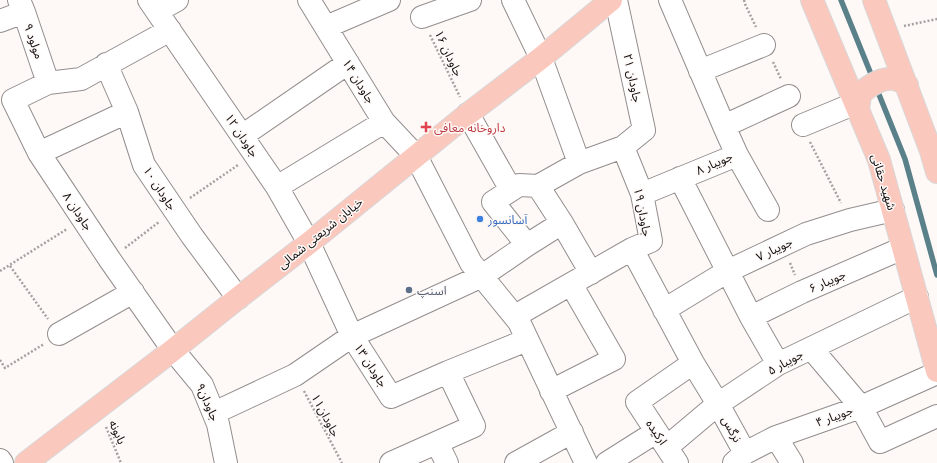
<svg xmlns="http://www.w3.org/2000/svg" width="937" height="463" viewBox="0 0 937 463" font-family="'PT Sans','Noto Sans Arabic',sans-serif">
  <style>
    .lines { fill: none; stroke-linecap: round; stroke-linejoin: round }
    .stream { stroke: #5a818a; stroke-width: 5.5 }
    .minor-casing { stroke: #938e8d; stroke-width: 24 }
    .major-casing { stroke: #d8d8d8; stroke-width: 24 }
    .path { stroke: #a5a1a0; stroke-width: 2.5; stroke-dasharray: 2 2; stroke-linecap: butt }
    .minor { stroke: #fff; stroke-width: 22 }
    .major { stroke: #fbc8be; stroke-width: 22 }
    .health-dot { fill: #e0444e; stroke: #fef9f7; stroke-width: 1.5 }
    .shop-dot { fill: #3f7fe0; stroke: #fef9f7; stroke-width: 1.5 }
    .service-dot { fill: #5c6f8a; stroke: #fef9f7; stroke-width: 1.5 }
    .labels { text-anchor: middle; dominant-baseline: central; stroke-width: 3; stroke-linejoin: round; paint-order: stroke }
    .street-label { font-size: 12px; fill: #0d0b0b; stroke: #fef9f7 }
    .health-label { font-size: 12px; fill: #be3a42; stroke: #fef9f7; text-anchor: start }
    .shop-label { font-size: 12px; fill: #366cbe; stroke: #fef9f7; text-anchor: start }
    .service-label { font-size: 12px; fill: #4e5e75; stroke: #fef9f7; text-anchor: start }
  </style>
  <rect width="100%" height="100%" fill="#fef9f7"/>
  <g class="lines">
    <path class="stream" d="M841,0L873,79
      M876,87L905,159L937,275"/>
    <g class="minor-casing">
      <path id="minor" d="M19,0L24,12L48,83
        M149,0L277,187L309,243L352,336L391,397L448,372L527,340
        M309,0L384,122L416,156L471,263L519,322L586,463
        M513,0L541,58L579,163L623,147L642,194L651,241L632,249L693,363L718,404L745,453
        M616,0L644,130L623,147
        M670,0L724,126
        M157,11L177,0
        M422,17L470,0
        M0,21L24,12
        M326,27L389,0
        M170,30L81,79L48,83L13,100L39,153L110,260L173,350L202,385L218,424L226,463
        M106,64L127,112L144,165L192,236L238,298
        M700,71L764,45
        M468,114L511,190
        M803,125L856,103
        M242,136L348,63
        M39,153L127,112
        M737,155L768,210
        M680,178L751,317L778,364
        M277,187L384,122
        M642,194L737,155L724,126L789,96
        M562,223L591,273
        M527,245L493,202L519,185L538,186
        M664,310L728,271L806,234L850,220L893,210
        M515,316L632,249
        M751,317L802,292L903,248
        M59,334L133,292
        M811,348L861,407L880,442L937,416
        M551,391L614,359L571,284
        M214,413L295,375L352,336L482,276L527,245L562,223L538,186L579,163
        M776,437L792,463
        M437,443L447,463
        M667,447L718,404L778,364L917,297
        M0,460L2,463
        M391,463L474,426L448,372
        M516,463L572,432
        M607,463L656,432
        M677,463L637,402L693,363
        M734,463L745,453L776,437L861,407L937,373"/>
    </g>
    <g class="major-casing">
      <path id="major" d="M812,0L879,160L937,371
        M874,0L931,151L937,172
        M858,109C859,105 859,100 860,96C864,88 880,79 889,79C895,78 902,82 907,85
        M26,463L173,350L238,298L309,243L468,114L541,58L611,0"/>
    </g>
    <path class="path" d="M744,0L745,4L756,27
      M904,26L937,19
      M430,35L460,97
      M773,62L781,79
      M810,142L841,203
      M190,198L238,165
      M125,248L159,222
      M790,263L795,275
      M10,266L48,319
      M0,271L67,229
      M0,360L5,368L44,344
      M304,391L342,463
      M106,427L121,463"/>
    <use href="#minor" class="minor"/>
    <use href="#major" class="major"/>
  </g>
  <path class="health-dot" d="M424 121h4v4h4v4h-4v4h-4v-4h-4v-4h4z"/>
  <circle class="shop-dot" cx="480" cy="219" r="4"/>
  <circle class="service-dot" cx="409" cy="290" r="4"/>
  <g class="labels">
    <g class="street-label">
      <text transform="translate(34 41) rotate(71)">مولود ۹</text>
      <text transform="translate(449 53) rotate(65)">جاودان ۱۶</text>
      <text transform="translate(633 78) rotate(78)">جاودان ۲۱</text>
      <text transform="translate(359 81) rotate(58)">جاودان ۱۴</text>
      <text transform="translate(242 135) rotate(56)">جاودان ۱۲</text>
      <text transform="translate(714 163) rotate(-24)">جویبار ۸</text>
      <text transform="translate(884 182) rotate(73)">شهید حقانی</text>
      <text transform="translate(160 188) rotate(57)">جاودان ۱۰</text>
      <text transform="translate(78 211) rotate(56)">جاودان ۸</text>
      <text transform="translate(643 212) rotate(79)">جاودان ۱۹</text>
      <text transform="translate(320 233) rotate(-39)">خیابان شریعتی شمالی</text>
      <text transform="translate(774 249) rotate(-26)">جویبار ۷</text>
      <text transform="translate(827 281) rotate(-24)">جویبار ۶</text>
      <text transform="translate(785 362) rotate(-29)">جویبار ۵</text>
      <text transform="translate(371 365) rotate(57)">جاودان ۱۳</text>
      <text transform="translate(208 402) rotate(66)">جاودان۹</text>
      <text transform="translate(326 415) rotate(62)">جاودان۱۱</text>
      <text transform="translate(834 416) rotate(-20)">جویبار ۴</text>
      <text transform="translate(732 429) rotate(61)">نرگس</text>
      <text transform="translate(118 432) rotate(66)">بابونه</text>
      <text transform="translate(657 432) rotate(56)">ارکیده</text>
    </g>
    <g class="health-label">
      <text x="434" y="127">داروخانه معافی</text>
    </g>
    <g class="shop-label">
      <text x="488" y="219">آسانسور</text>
    </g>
    <g class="service-label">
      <text x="417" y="290">اسنپ</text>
    </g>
  </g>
</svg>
